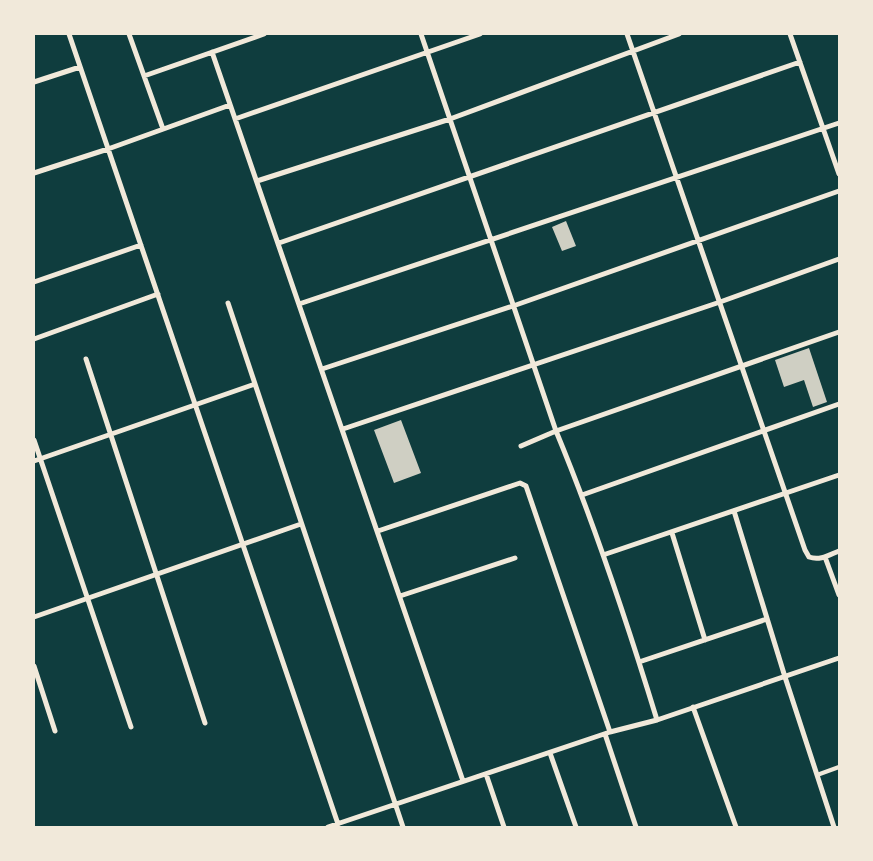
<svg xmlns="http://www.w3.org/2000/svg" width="873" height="861" viewBox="0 0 873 861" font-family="'Asap Condensed',sans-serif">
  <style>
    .building { fill: #cfcfc3 }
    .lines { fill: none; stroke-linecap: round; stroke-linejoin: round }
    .service { stroke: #f1e9da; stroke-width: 4 }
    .minor { stroke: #f1e9da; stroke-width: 5 }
  </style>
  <rect width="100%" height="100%" fill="#0f3d3e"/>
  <path class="building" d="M566,221L576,246L562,251L552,227Z
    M809,348L827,402L813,407L804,380L784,387L775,360Z
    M401,420L421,473L394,483L374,430Z"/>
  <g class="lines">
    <path class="service" d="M817,775L839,767"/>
    <path class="minor" d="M69,34L338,824
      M129,34L163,129
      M421,34L556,431C595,525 627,622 657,720
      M627,34L805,550L809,557C820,561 829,555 839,551
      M790,34L839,174
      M212,52L463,781
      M144,76L264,34
      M34,82L80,67
      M235,119L480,34
      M34,173L108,149L230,105
      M257,181L450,119L679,34
      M279,243L800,62
      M34,282L141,245
      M228,303L403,827
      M299,304L839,123
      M34,339L158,294
      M86,359L205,723
      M322,369L513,306L839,191
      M343,429L720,302L839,259
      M34,440L131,727
      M521,446L556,431L839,332
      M34,461L255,384
      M582,495L839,404
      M734,511L785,677L834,827
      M378,531L520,483L526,486L610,732
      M672,533L705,640
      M603,555L839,475
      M825,557L839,595
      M400,596L515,558
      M34,617L301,524
      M639,662L767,619
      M34,666L55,731
      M693,707L736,827
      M605,734L636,827
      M550,753L576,827
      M486,774L504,827
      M328,827L610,732L657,720L839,658"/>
  </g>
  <rect width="873" height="861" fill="none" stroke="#f1e9da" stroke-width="70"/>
</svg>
